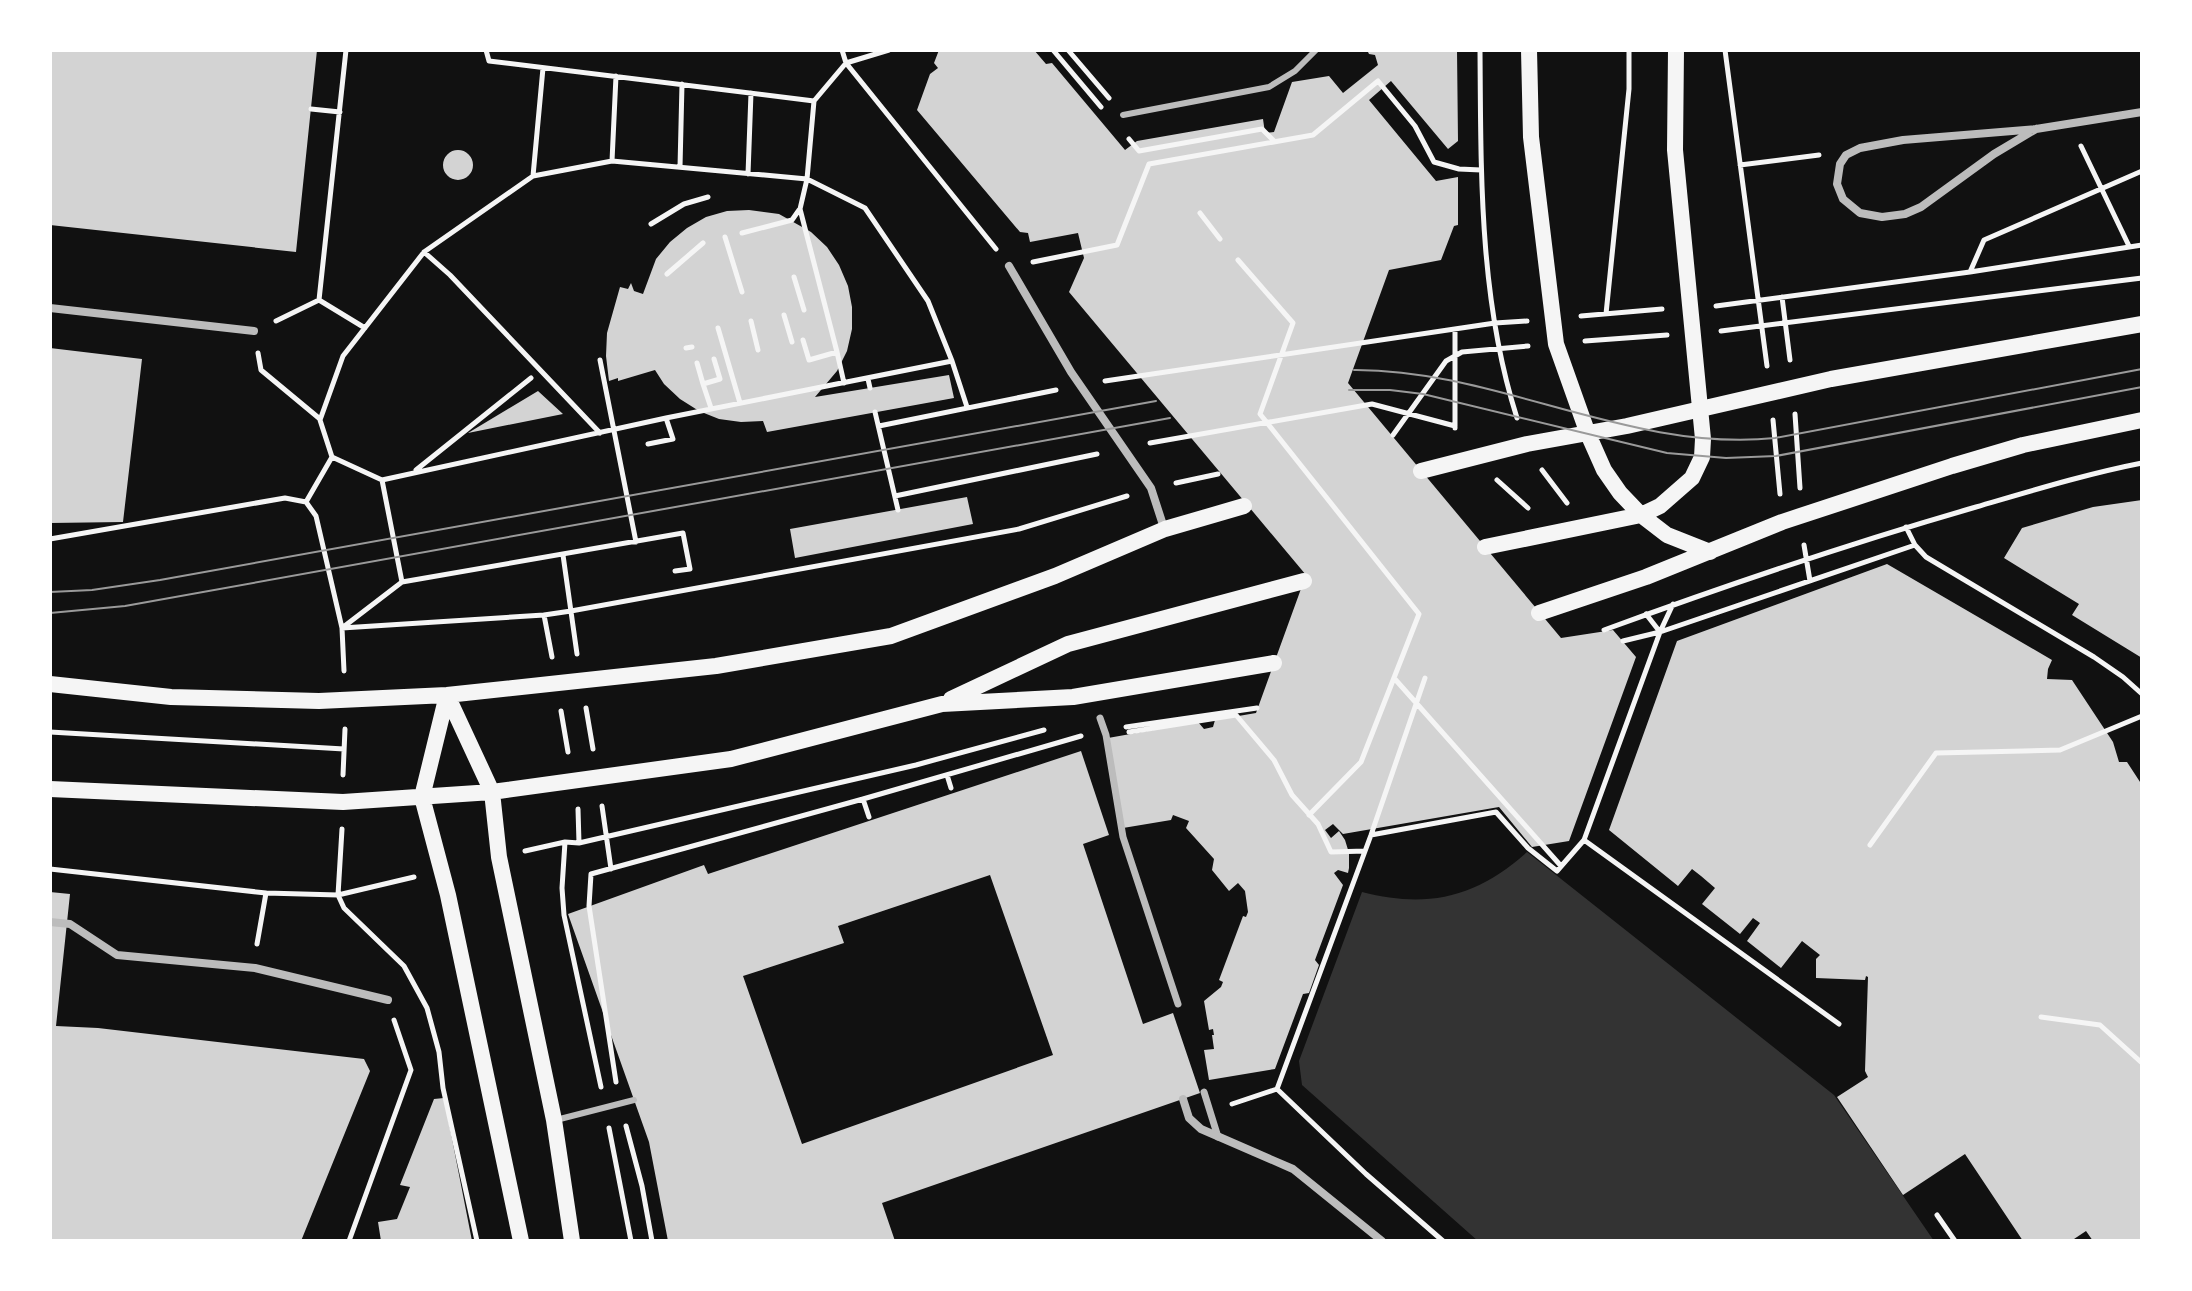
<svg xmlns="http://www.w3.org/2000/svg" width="2192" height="1291" viewBox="0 0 2192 1291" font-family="'DM Sans',sans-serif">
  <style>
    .water { fill: #333 }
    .building { fill: #d3d3d3; fill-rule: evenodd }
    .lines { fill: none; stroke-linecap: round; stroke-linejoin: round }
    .path { stroke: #f5f5f5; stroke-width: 5 }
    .service { stroke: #bcbcbc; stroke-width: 6 }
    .pedestrian { stroke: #bcbcbc; stroke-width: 7 }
    .minor { stroke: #bcbcbc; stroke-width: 8 }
    .secondary { stroke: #f5f5f5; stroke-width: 16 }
    .tram { stroke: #9a9a9a; stroke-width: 2 }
  </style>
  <rect width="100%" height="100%" fill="#111"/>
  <path class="water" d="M1527,852L1834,1095L1934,1241H1478L1302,1085L1299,1061L1362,892C1428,909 1477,897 1527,852Z"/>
  <path class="building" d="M50,50H317L296,252L50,225Z
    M939,50H1034L1046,64L1052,63L1125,150L1137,141L1263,119L1265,133L1274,132L1292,82L1329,76L1343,93L1378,65L1375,55L1369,54L1367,50H1457L1458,141L1448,149L1391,81L1369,100L1436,181L1458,177V225L1454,226L1441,260L1389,270L1348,383L1561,638L1613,630L1636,657L1569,841L1532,847L1499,807L1343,834L1333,824L1325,830L1331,838L1339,831L1345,840L1349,853V868L1348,873L1338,870L1334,873L1343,885L1315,960L1319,965L1309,993L1303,994L1275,1069L1209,1080L1204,1050L1214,1049L1212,1035H1214L1213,1029L1209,1030L1204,1001L1221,987L1223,982L1219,980L1243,916L1246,917L1248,912L1245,891L1238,883L1229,891L1212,870L1214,859L1186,828L1189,821L1173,815L1171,820L1123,828L1108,738L1198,722L1204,729L1213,727L1215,720L1256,713L1306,575L1069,292L1084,258L1078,233L1030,242L1028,233L1020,232L917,110L930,74L938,68L934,63Z
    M443 165a15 15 0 1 1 30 0a15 15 0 1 1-30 0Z
    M749,210L779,214L811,232L827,247L839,265L848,286L852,307V329L847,351L837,371L815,397L949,375L954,398L767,432L763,421L741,422L719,419L699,411L680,399L664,384L655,370L618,381V378L609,381L606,356L607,333L620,287L628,289L631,283L634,291L643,294L656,259L670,242L687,228L706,217L727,211Z
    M50,348L142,359L123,522L50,523Z
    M538,391L563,414L468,433Z
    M967,497L973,524L795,558L790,529Z
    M2142,500V658L2072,615L2079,604L2004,558L2022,528L2093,507Z
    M1887,564L2052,660L2048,669L2047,679L2072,680L2113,742L2119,762H2127L2142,785V1241H2093L2086,1231L2071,1241H2023L1965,1154L1903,1195L1837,1097L1868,1077L1865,1071L1868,977L1866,976L1865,980L1816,978V959L1820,955L1802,941L1781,968L1747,941L1760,923L1753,918L1740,934L1702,904L1715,888L1701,876L1692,869L1678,886L1609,830L1677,641Z
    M1081,751L1109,835L1083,844L1143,1024L1173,1013L1200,1093L882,1203L895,1241H668L649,1142L568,914L704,865L708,874ZM990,875L1053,1055L802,1144L743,976L844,943L838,926Z
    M50,892L70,894L56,1026L98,1028L364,1059L370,1071L301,1241H50Z
    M444,1098L472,1241H381L378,1222L397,1219L410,1187L400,1185L434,1099Z"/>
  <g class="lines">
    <path class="path" d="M486,50L489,61L814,101L846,63L889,50
      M842,50L846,63L996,249
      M1053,50L1101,107
      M1068,50L1109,98
      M1480,50C1481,173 1479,299 1517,418
      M1725,50L1767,366
      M814,101L807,179L800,209L837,352
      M311,109L340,112
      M1129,139L1139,151L1262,129L1274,141
      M2081,146L2129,246
      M612,161L616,76
      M1740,165L1819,155
      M680,167L682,84
      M748,174L751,93
      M533,176L543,68
      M1200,213L1220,239
      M651,224L684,204L708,197
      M742,233L792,220L799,210
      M725,237L742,292
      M424,252L450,275L600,433
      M1238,260L1293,323L1260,414L1419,614L1361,762L1309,815
      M1033,262L1117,245L1149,164L1313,135L1378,81L1415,126L1434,162L1459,169L1481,170
      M1970,272L2142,245
      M667,274L703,243
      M794,277L804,310
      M1782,297L1790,360
      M319,300L365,328
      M1716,306L1970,272L1984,240L2142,171
      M1606,314L1629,89V50
      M784,315L792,342
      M1581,316L1662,309
      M276,321L319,300L346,50
      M751,321L758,350
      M718,328L740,403
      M1721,331L2142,278
      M803,340L809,360L837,352L844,383
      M1585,341L1667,335
      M686,348L692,347
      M258,353L261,370L320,419
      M600,360L636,542
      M952,361L928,301L865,208L807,179L612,161L533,176L424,252L343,356L320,420L332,457L382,480L666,418L952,361L967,407
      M697,363L703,384
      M868,379L870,388
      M1105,381L1495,323L1527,321
      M711,408L703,384L720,379L714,359
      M875,412L898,510
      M1795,414L1800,488
      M1773,420L1780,494
      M879,426L1056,390
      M1455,428V329
      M1393,435L1446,361L1462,352L1528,346
      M1150,443L1372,404L1455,426
      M648,444L673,439L666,418
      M416,470L531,378
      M1542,470L1567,503
      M382,480L402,582
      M1497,480L1528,508
      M1176,483L1218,474
      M895,496L1097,454
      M306,502L332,457
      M1906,527L1915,545L1926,557L2094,657L2123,677L2142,694
      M50,539L285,498L306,502L316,516L342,628L544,615L571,611L1019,529L1127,496
      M1804,545L1810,581
      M563,555L577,654
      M1646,614L1660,632
      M544,615L552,657
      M1604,630C1727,585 1851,543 1976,507C2031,491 2086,474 2142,463
      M1623,641L1660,632L1915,545
      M344,671L342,628L402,582L683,533L690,569L675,571
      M1394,678L1561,866
      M586,708L593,749
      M561,711L568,752
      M1126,727L1257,708
      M50,732L344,749
      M1129,732L1236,715L1274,760L1292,795L1318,824L1331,852L1365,851
      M343,775L345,729
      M947,775L951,788
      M863,799L1081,736
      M602,806L611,869
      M578,809L579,843
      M342,829L338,895L344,908L404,966L427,1008L439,1052L443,1088L477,1241
      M1371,835L1496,812L1528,848L1557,871L1584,840L1660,632L1673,604
      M1584,840L1839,1024
      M565,842L562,888L564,915L601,1087
      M1870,845L1936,753L2060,750L2142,716
      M525,851L565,842L579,843L916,765L1044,730
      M50,869L266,893L338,895L414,877
      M257,944L266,893
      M2041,1017L2100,1025L2142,1063
      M616,1082L589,906L591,874L863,799L869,817
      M1277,1089L1371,835L1425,678
      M1277,1089L1366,1174L1443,1241
      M1232,1104L1277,1089
      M626,1126L642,1186L652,1241
      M609,1128L631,1241
      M1937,1215L1955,1241
      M349,1241L411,1070L394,1020"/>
    <path class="service" d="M1123,115L1269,87L1295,71L1316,50
      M556,1120L634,1100"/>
    <path class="pedestrian" d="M1100,718L1106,735L1123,837L1178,1004
      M1204,1092L1218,1137"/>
    <path class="minor" d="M2036,129L1994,154L1921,207L1905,214L1882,217L1860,213L1843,199L1837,184L1840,164L1846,155L1860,148L1903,140L2036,129L2142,112
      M1009,266L1071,372L1151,488L1164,528
      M50,308L254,331
      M50,922L70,924L117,955L255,968L388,1000
      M1183,1099L1189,1118L1201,1129L1293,1169L1382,1241"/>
    <path class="secondary" d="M1529,50L1531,137L1556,344L1588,434L1604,470L1620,493L1641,515L1667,535L1710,552
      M1421,471L1527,444L1627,426L1831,379L2142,324
      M1485,547L1641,515L1660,506L1692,478L1702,457L1703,439L1675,150L1676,50
      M1539,613L1646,577L1782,522L1952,466L2023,445L2142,420
      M50,684L171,697L319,701L447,695L716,666L891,636L1055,576L1165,529L1244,506
      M447,695L492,792L499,857L554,1120L572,1241
      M447,695L422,797L448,895L521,1241
      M951,699L1068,644L1304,581
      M50,789L343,802L492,792L731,759L942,704L1073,697L1274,663"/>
    <path class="tram" d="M1354,370C1496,369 1630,453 1775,438L2142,369
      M1349,390H1390L1423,394L1667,453L1726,458L1776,456L2142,387
      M50,592L92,590L160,580L1156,401
      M50,613L125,606L1170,418"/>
  </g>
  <rect width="2192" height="1291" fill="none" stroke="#ffffff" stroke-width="104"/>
</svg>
